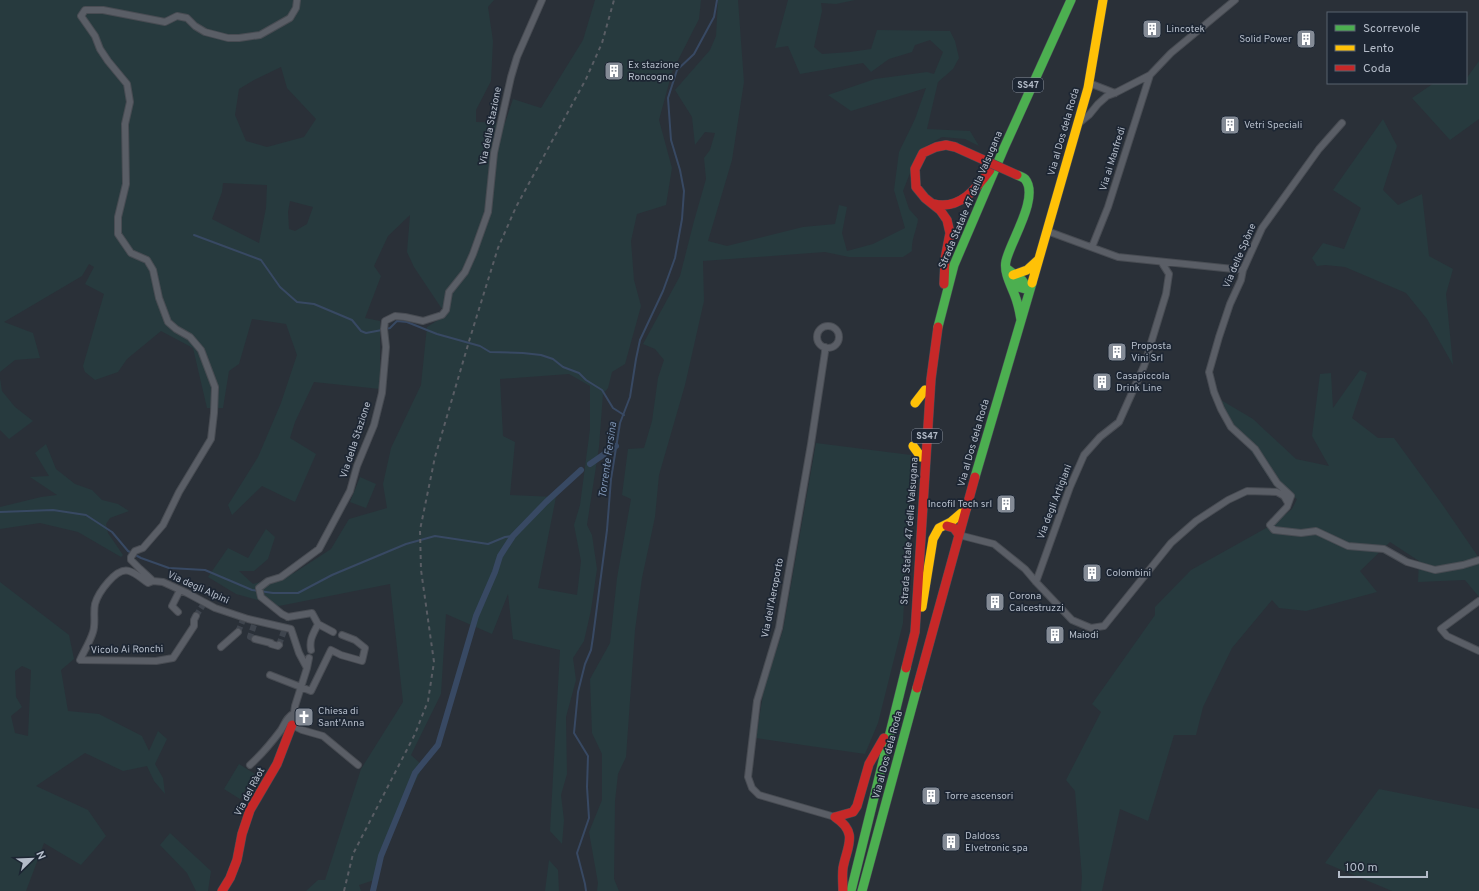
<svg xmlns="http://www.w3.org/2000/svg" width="1479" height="891" viewBox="0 0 1479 891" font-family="Overpass,sans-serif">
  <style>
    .green { fill: #273a3e; fill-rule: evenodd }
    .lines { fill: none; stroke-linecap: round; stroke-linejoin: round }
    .stream { stroke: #384963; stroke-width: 2 }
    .canal { stroke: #384963; stroke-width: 6 }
    .street-tunnel { stroke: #3f454e; stroke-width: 6; stroke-dasharray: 6 3; stroke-linecap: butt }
    .street-casing { stroke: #484c53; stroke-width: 8 }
    .fast-casing { stroke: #484c53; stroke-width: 10 }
    .slow-casing { stroke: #484c53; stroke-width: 10 }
    .jam-casing { stroke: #484c53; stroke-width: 10 }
    .street { stroke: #5a5e66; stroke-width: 6 }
    .fast { stroke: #4caf50; stroke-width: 9 }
    .slow { stroke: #ffc107; stroke-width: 9 }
    .jam { stroke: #c62828; stroke-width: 9 }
    .rail { stroke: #595d64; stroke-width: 2; stroke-dasharray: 4 4; stroke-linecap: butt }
    .jam-bridge-casing { stroke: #474c53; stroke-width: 10; stroke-linecap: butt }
    .jam-bridge { stroke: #c62828; stroke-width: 9 }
    .labels { text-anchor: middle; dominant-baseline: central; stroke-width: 3.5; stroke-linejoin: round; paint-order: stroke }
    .shield { fill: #1d2633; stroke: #878f9c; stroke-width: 1 }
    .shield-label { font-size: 9px; font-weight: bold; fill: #b4bcc9 }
    .poi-label { font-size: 10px; fill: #b4bcc9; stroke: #1d2633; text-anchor: start }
    .street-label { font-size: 10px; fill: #b4bcc9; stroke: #1d2633 }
    .water-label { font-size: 11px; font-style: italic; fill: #7c92b1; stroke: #1d2633 }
  </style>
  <rect width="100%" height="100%" fill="#2a3038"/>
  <path class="green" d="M0,0H494L488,7L493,41L491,81L476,110V122L505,123L513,99L541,108L583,40L595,0H701L699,19L672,72L659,120L672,168L666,205L637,214L631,241L634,280L641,306L625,364L612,372L608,388L603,394L599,447L587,525L592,535L597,569L591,610L584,641L573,658L576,680L566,717L567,774L561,795L564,820L562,844L550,831L560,650L513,639L508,594L492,634L446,614L441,694L411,755L423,766L380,851L374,880L359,885L361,891H306L318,880H325L361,769L403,702L390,584L279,606L236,594L208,577L228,548L248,558L266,529L275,537L268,559L254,571H239L253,584L294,573L331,549L349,519L387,508L383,484L391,448L421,385L427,327L446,315L414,267L407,252L410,215L388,236L374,266L381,276L365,318L380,321V389L314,382L295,422L290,438L316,454L295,502L262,486L232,515L228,505L258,457L281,403L297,355L286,324L252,319L239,364L229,371L223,408H207L193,348L161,331L127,359L118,372L95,380L85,372L83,366L104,294L85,284L94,267L89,264L82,276L4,322L33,333L40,358L15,360L0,372ZM281,67L287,88L316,119L304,137L267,147L246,141L235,115L239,89L254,80ZM223,183L267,185L266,208L259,243L212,219L222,192ZM290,201L313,207L307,224L295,231L289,229L288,212ZM569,374L590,386V429L580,505L574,525L581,561L577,595L538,588L556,497L510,495L515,442L503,436L500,379Z
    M718,0H738L744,82L732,160L708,241L727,246L803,227L835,224L839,205L847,207L842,233L847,251L873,244L905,228L894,190L899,152L915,119L926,88L851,111L828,95L875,79L927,72L934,74L943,52L930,40L915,45L912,52L889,59L871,72L863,63L800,74L788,46L775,48L788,0H855L836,4L821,3L822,11L814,47L822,54L850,52L871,49L877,30L950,31L955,41L959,58L953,69L938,82L927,129L970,131L979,146L965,139L942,137L919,150L903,191L909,209L918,219C917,230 911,239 912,251L903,257H849L825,252L703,261L704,301L685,385L659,475L655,517L642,578L635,630L626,757L618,774L615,801L614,879L619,891H597L598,883L589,832L602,800V754L592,733L590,679L610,643L617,578L631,499L622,495L628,449L644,448L652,421L658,378L664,360L655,349L643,344L680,276L694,221L706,179L704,158L710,150L715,133L705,132L695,145L692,117L675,90L710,50L716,36Z
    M1479,61V119L1450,140L1412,98L1434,83H1466V79Z
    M1383,119L1397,146L1383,190L1398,205L1422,194L1429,256L1453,269L1446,294L1453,365L1427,319L1406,293L1345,267L1325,265L1317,266L1312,258L1323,243L1344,249L1361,208L1333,190Z
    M1360,370L1367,373L1352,418L1378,438H1394L1442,504L1479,558V597L1465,580L1418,582L1419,561L1390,542L1360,571L1377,592L1306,611L1279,608L1272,600L1232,648L1203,707L1196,735H1174L1148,821L1120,809L1102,891H1081L1082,877L1075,791L1066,780L1101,712L1092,704L1155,615V607L1191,570L1275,523L1292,509L1297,499L1275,487L1231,421L1221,400L1253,419L1296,459L1329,466L1312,436L1320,374L1331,373L1333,408Z
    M0,378L2,391L15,407L33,421L9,439L0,430Z
    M816,443L911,455L903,623L878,723L865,754L756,738L764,688L783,630Z
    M46,444L56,469L75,484L92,490L102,500L118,504L129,511L110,518L106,524L108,533L123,555L121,557L78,532L40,523L0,529V507L41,497L57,495L30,477L49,476L35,453Z
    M360,477L376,484L366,508L350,502Z
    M0,582L69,635L74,659L61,670L68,711L99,714L142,736L149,751L158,731L167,739L155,764L163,778L165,794L154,781L147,766L123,771L85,753L36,786L88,810L106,836L81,865L44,843L26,891H0ZM22,666L31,670L28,736L15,733L11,716L22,707L16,697L15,671Z
    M239,764L255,774L240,799L224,789Z
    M1379,789L1479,809V891H1392L1325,863Z
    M170,833L211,871L208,891H196L187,873L160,845Z
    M549,860L558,870L559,891H545Z"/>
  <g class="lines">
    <path class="stream" d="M194,235L261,260L280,287L297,302L314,304L352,320L361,331L366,333L382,330
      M386,329L390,328L397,321L407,322L437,334L480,346L490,352L523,353L541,355L553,359L563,367L579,373L586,380L602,390L613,408L624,415
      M0,512L53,510L86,515L112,532L128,551L141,558L169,568L205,570L252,590L273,593H298L332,575L406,544L435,536L488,544L505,537L513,536
      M586,891L585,884L577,853L589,818L587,787L588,756L574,733L578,692L585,664L591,650L593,637L607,530L611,479L620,423L630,397L636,359L640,340L663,291L675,258L682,219L684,191L680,170L671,140L668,98L677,70L694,54L714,17L717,0"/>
    <path class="canal" d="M590,464L616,446
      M373,891L381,856L415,773L438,745L476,616L495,572L500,556L513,536L546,502L581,470"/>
    <path class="street-tunnel" d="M196,616L203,605
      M254,625L250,637L255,639
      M238,632L243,620
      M279,645L284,631"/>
    <g class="street-casing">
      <path id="street" d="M297,0L296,8L290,18L260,35L239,38H228L205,32L195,26L187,18L177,16L165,22L103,10H85L81,16L95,36L100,49L108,61L127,84L130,102L125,124L126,184L118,217V234L131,253L147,260L153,270L159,298L168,322L176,329L190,337L201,350L215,387L214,413L211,439L179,492L163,525L143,548L135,551L131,557V560L140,569L153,581L163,582L187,593L215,608L248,619L291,629L299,653L307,668L295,706L292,725L302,730L323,736L358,765
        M1089,83L1115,93
        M1342,123L1319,149L1262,228L1243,270L1241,280L1230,304L1219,337L1209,372L1214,392L1221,409L1231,427L1255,449L1277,483L1291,496L1287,507L1270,525L1274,530L1301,533L1316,531L1348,546L1384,549L1407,562L1435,570L1463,565L1479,560
        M1078,124L1089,115L1098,104L1107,96L1115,93L1150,75
        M1047,231L1118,257L1243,270
        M1092,247L1108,207L1150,75L1171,53L1235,0
        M817 337a11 11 0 1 1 22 0a11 11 0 1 1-22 0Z
        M825,347V352L811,444L779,628L757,701L748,777L752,788L759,795L835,817
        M959,535L994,544L1025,569L1036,582L1072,620L1091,628L1104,626L1171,543L1196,521L1228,500L1247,491L1277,492L1284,496L1288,503
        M153,581L148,583C142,579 136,573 129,571C116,567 98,593 95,604C93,613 96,623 93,632C90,642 84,651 80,660L156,661L173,658L194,626V620L196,616
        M1036,582L1070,487L1084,455L1100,437L1119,422L1144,366L1166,294L1169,274L1162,263
        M1479,601L1441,629L1447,636L1479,651
        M178,612L172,606L180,590
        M288,617L282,614L261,597L259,588L268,581L281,577L319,549L350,491L357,466L374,425L382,393L386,347L384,329L385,321L395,316L405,317L423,321L442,315L446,310L449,292L465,272L473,254L488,212L494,153L511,77L517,57L542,0
        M288,617L312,613L318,624L333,632
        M255,639L271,643V644L278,646L279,645
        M221,647L238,632
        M311,650C309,640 313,634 318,624
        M307,668L309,658
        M270,675L311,691L331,650L341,655L362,661L365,648L355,640L342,635
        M250,765C261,755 272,742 281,730C285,723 287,717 294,713"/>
    </g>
    <g class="fast-casing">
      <path id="fast" d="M1017,175C1020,176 1023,177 1025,179C1040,197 1010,242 1006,261C1003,274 1014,290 1017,302C1019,308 1020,314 1021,320
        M1006,268L1022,280L1029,290L1018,287L1010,281
        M938,327L954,265L1004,148L1071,0
        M975,477L1032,283
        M851,891L906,668
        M862,891L917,688"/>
    </g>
    <g class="slow-casing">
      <path id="slow" d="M1013,275L1027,270L1038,260
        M1032,283L1088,88L1103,0
        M915,403L925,390
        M913,446L921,457
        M922,607L933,539L939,528L951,522L966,509"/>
    </g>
    <g class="jam-casing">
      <path id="jam" d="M934,204C960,210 976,189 990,170
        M944,284L945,259L950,233L947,220L940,210L925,198L916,187L915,169L923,153L936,147L946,145L955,147
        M947,526L954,528L959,535
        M906,668L915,632L931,379L938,327
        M917,688L975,477
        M835,817L853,812L857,806L869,764L884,738
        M835,817C859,833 847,846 843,868C842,876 843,884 843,891
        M222,891L230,878L237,860L242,834L250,810L277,764L292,725"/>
    </g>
    <use href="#street" class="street"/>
    <use href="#fast" class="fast"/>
    <use href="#slow" class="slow"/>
    <use href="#jam" class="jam"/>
    <path class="rail" d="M344,891L353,854L415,734L428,701L434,662L421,570L420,530L435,457L470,338L498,248L516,207L586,79L602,43L614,0"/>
    <g class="jam-bridge-casing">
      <path id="jam-bridge" d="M955,147L1017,175"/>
    </g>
    <use href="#jam-bridge" class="jam-bridge"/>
  </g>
  <defs>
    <g id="building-square" transform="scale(1)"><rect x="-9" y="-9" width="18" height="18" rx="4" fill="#848b96" stroke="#1d2633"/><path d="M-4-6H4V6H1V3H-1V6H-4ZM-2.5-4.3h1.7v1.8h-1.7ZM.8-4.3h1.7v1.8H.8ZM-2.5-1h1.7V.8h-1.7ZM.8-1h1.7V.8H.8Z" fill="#fff"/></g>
    <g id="church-square" transform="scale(1)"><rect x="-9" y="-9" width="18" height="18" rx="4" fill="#848b96" stroke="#1d2633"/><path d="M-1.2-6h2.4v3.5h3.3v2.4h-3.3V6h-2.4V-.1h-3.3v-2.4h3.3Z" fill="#fff"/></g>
  </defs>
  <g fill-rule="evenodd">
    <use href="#building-square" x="1152" y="29"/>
    <use href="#building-square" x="1306" y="39"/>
    <use href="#building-square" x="614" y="71"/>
    <use href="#building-square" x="1230" y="125"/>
    <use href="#building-square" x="1117" y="352"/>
    <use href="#building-square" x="1102" y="382"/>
    <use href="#building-square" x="1006" y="504"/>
    <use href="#building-square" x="1092" y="573"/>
    <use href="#building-square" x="995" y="602"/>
    <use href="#building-square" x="1055" y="635"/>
    <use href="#church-square" x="304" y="717"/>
    <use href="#building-square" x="931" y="796"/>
    <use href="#building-square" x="951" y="842"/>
  </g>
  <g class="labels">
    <g class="shield">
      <rect x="1013" y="78" width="30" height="14" rx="3"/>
      <rect x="912" y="429" width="30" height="14" rx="3"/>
    </g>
    <g class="shield-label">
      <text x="1028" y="85">SS47</text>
      <text x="927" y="436">SS47</text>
    </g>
    <g class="poi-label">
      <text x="1166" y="29">Lincotek</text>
      <text x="1292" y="39" text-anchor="end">Solid Power</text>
      <text x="628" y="65">Ex stazione<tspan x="628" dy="12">Roncogno</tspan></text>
      <text x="1244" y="125">Vetri Speciali</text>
      <text x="1131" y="346">Proposta<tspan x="1131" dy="12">Vini Srl</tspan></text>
      <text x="1116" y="376">Casapiccola<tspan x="1116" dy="12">Drink Line</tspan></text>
      <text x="992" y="504" text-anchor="end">Incofil Tech srl</text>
      <text x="1106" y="573">Colombini</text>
      <text x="1009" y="596">Corona<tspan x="1009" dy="12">Calcestruzzi</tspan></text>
      <text x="1069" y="635">Maiodi</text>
      <text x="318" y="711">Chiesa di<tspan x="318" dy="12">Sant'Anna</tspan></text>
      <text x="945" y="796">Torre ascensori</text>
      <text x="965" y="836">Daldoss<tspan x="965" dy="12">Elvetronic spa</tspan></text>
    </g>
    <g class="street-label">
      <text transform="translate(491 126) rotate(-79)">Via della Stazione</text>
      <text transform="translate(1064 132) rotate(-74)">Via al Dos dela Roda</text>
      <text transform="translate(1113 159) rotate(-73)">Via ai Manfredi</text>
      <text transform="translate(971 200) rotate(-67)">Strada Statale 47 della Valsugana</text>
      <text transform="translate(1240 256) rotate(-67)">Via delle Spòne</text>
      <text transform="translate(356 440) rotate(-72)">Via della Stazione</text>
      <text transform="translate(974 443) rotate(-74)">Via al Dos dela Roda</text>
      <text transform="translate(1055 502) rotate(-69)">Via degli Artigiani</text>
      <text transform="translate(910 531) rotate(-86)">Strada Statale 47 della Valsugana</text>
      <text transform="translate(198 588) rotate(24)">Via degli Alpini</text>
      <text transform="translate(773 598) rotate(-79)">Via dell'Aeroporto</text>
      <text transform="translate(127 650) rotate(-1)">Vicolo Ai Ronchi</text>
      <text transform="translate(888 755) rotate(-75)">Via al Dos dela Roda</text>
      <text transform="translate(250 792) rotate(-62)">Via del Ràot</text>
    </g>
    <g class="water-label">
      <text transform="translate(608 460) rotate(-82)">Torrente Fersina</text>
    </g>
  </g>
  <rect x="1327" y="12" width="140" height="72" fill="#1d2633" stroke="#59626f"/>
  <rect x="1335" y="25" width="20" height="6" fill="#4caf50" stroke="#59626f"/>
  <text x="1363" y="32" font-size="12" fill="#b4bcc9">Scorrevole</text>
  <rect x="1335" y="45" width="20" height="6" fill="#ffc107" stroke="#59626f"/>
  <text x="1363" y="52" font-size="12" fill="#b4bcc9">Lento</text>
  <rect x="1335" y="65" width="20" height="6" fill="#c62828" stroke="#59626f"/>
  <text x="1363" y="72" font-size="12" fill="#b4bcc9">Coda</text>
  <g transform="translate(32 859) rotate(67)" stroke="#1d2633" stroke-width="3" paint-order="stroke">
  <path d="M0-3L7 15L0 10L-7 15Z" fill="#b4bcc9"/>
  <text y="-6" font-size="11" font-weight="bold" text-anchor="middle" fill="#b4bcc9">N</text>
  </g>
  <path d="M1339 871v6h88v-6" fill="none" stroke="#b4bcc9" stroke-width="2"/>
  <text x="1345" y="871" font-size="12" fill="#b4bcc9" stroke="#1d2633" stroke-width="3" paint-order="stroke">100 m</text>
</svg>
